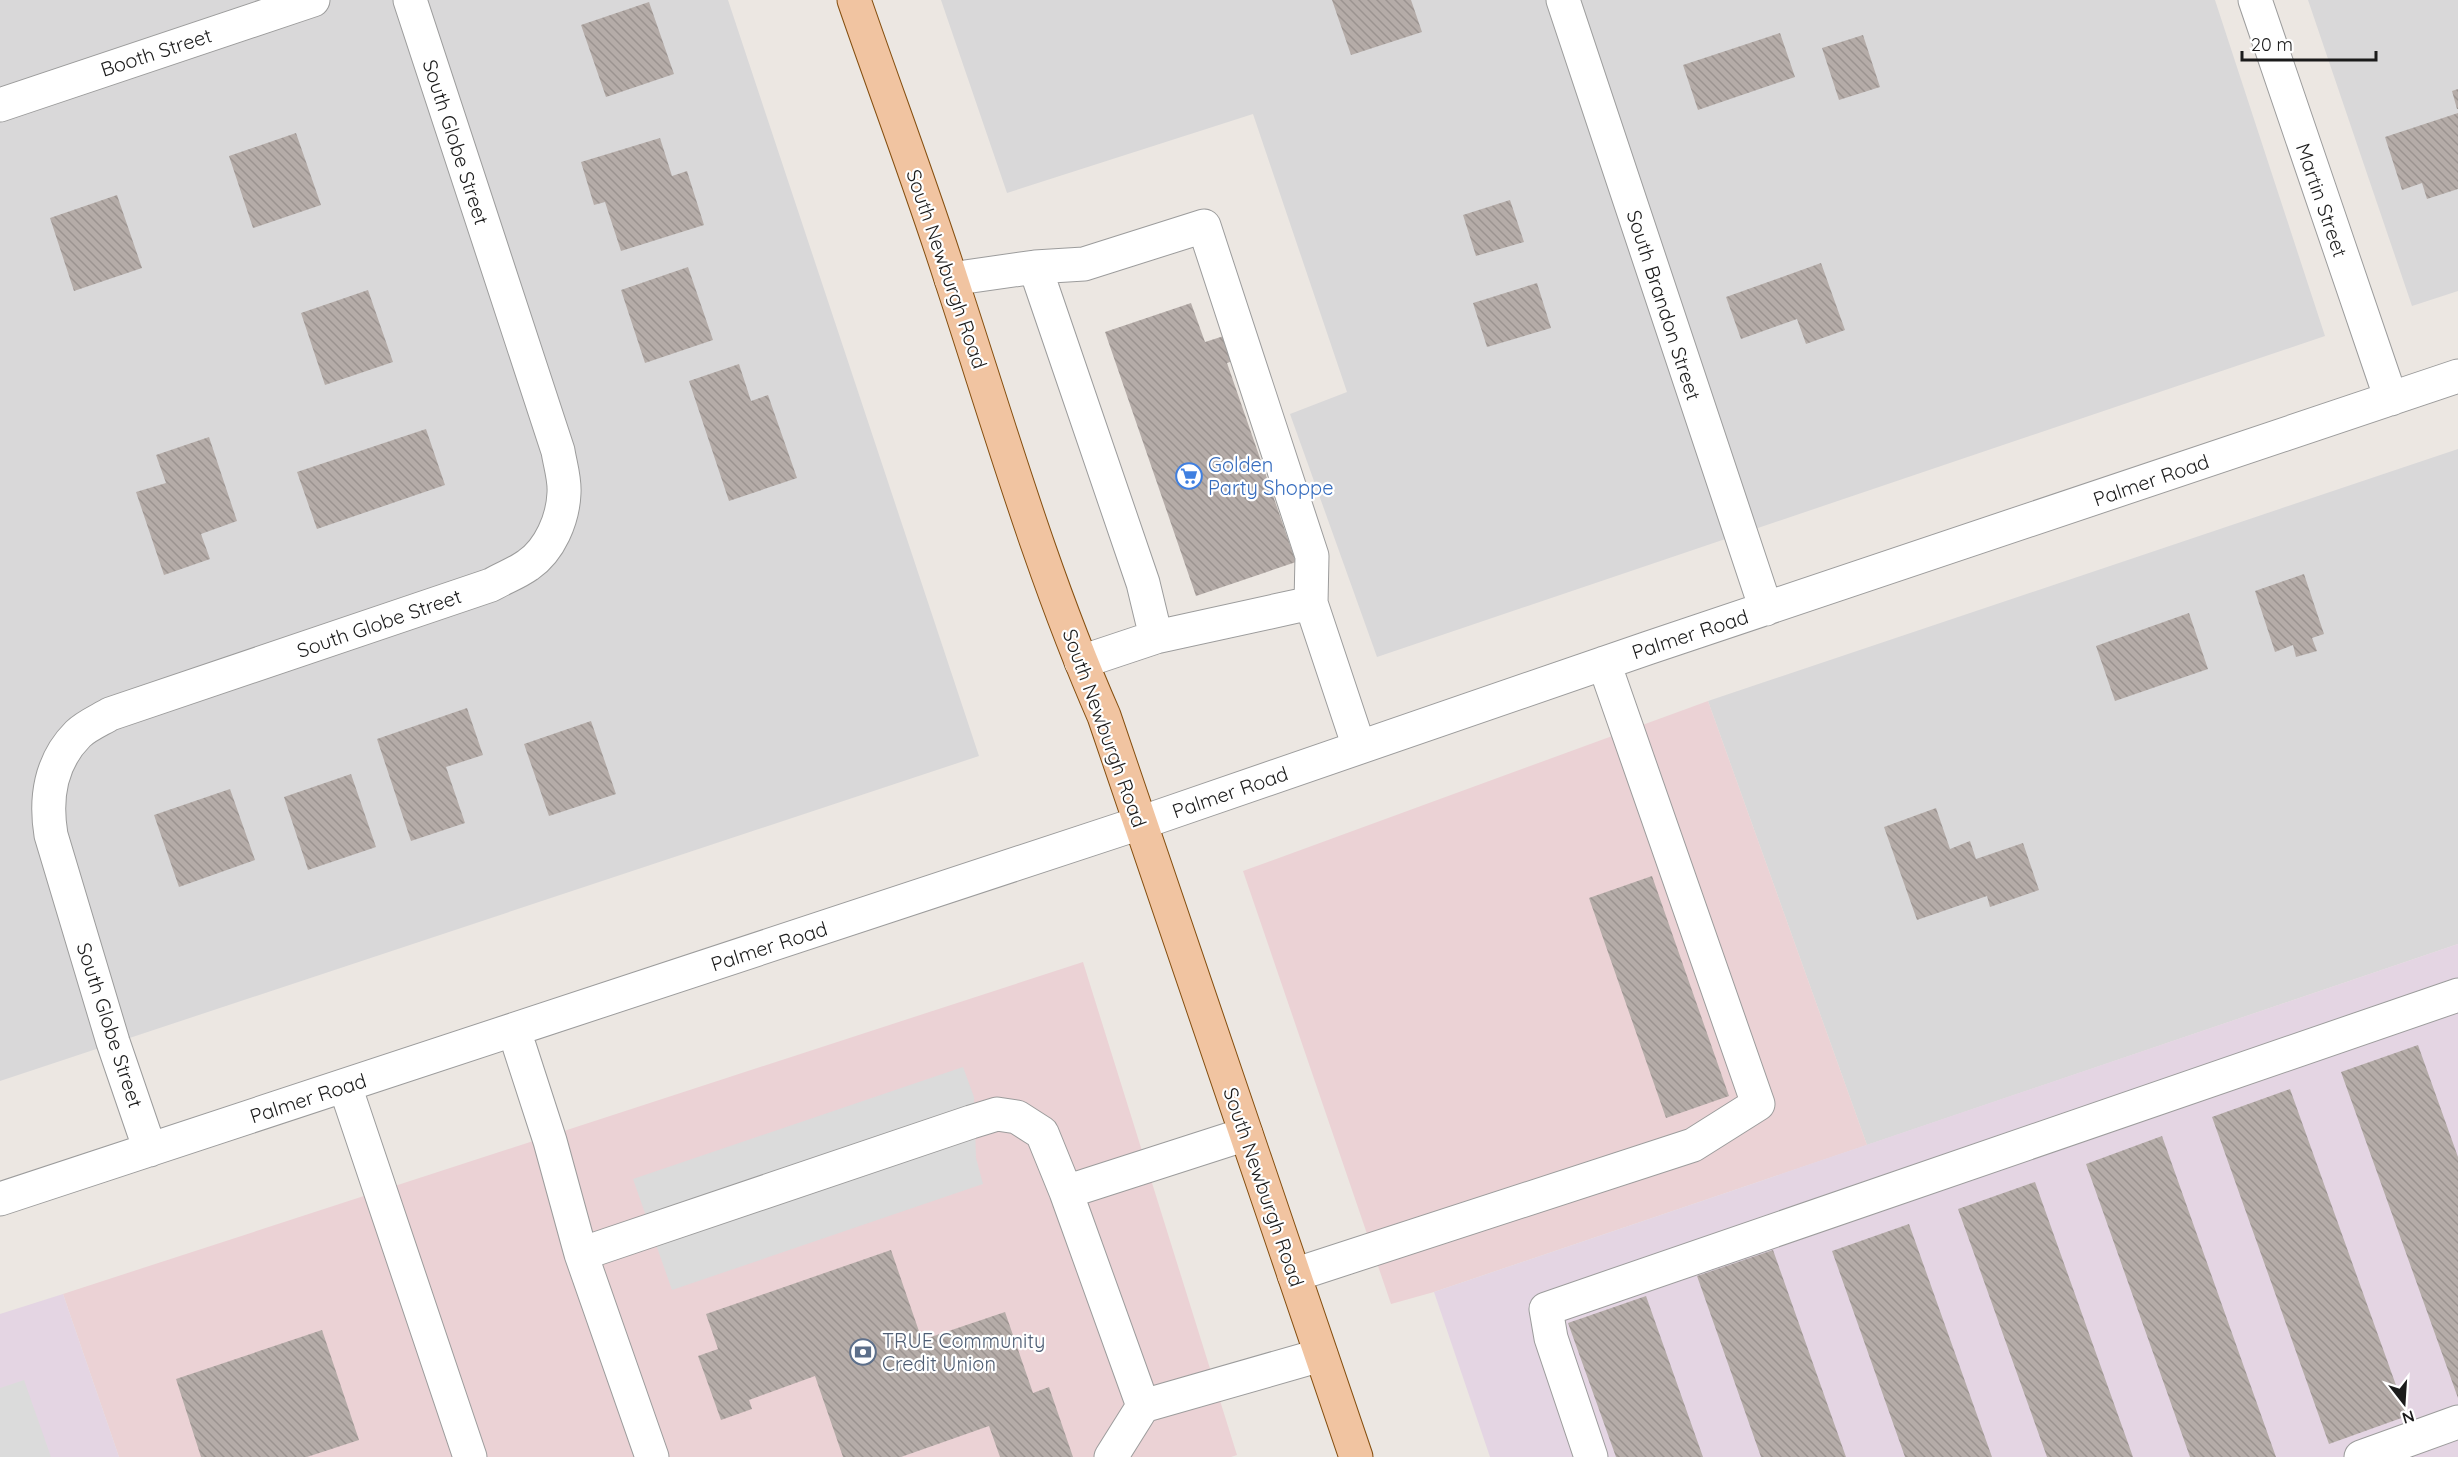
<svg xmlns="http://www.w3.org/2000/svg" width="2458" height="1457" viewBox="0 0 2458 1457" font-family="Quicksand,sans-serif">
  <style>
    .residential { fill: #d9d8d9 }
    .commercial { fill: #ebd2d5 }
    .industrial { fill: #e4d5e3 }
    .parking { fill: #dbdbdb }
    .building { fill: url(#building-back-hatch) }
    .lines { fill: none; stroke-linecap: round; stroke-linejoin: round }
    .minor-casing { stroke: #9c9c9c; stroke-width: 35 }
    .major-casing { stroke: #844e0f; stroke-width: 35 }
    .minor { stroke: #fff; stroke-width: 33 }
    .major { stroke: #f1c4a1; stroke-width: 33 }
    .labels { text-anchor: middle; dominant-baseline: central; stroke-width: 4.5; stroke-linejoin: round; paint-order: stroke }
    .street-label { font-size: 20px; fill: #1b1b1b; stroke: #fff }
    .shop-label { font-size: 20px; fill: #366cbe; stroke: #fff; text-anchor: start }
    .service-label { font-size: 20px; fill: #4e5e75; stroke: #fff; text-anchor: start }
  </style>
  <defs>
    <pattern id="building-back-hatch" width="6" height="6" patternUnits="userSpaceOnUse" patternTransform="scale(1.5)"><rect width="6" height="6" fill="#b5aca8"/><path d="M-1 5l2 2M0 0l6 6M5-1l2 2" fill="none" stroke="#9b9390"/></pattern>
  </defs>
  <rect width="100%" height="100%" fill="#ece7e2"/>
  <path class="residential" d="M0,0H728L979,756L0,1081Z
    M941,0H2215L2325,336L1377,657L1290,414L1347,392L1253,114L1007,193Z
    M2308,0H2458V291L2412,306Z
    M2458,449V944L1867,1145L1708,701Z"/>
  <path class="commercial" d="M1708,701L1867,1145L1434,1292L1391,1304L1243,871Z
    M1083,962L1237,1455L1231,1457H119L63,1294Z"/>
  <path class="industrial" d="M2458,944V1457H1490L1434,1292Z
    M63,1294L119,1457H0V1314Z"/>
  <path class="parking" d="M963,1067L974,1097L976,1158L983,1184L672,1290L633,1179Z
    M24,1380L51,1457H0V1388Z"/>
  <path class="building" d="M1332,0H1411L1422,32L1351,55Z
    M649,2L674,74L606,97L581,25Z
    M1780,33L1795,77L1698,110L1683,65Z
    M1863,35L1880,87L1839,100L1822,48Z
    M2458,89V109H2457L2452,91Z
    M2458,113V189L2427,199L2422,183L2402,190L2385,137Z
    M296,133L321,205L253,228L229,156Z
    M660,138L672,176L687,171L704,225L621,251L605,202L594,205L581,162Z
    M117,195L142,268L74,291L50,218Z
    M1510,200L1524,242L1476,256L1463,215Z
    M1821,263L1845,330L1806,344L1797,319L1741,339L1726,297Z
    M688,267L713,340L645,363L621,290Z
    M1537,283L1551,328L1487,347L1473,303Z
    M368,290L393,362L325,385L301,313Z
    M1191,303L1205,342L1227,335L1236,360L1227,363L1296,562L1196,596L1105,332Z
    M739,364L751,401L768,395L797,478L729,501L689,381Z
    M426,429L445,485L317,529L297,472Z
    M209,437L237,521L201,534L210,559L164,575L136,492L166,483L156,455Z
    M2304,574L2324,634L2312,638L2317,651L2296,657L2293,645L2275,652L2255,591Z
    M2189,613L2208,669L2115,701L2096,646Z
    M467,708L483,755L446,767L465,823L411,841L377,739Z
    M591,721L616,794L549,816L524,744Z
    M351,774L376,847L308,870L284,797Z
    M230,789L255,860L179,887L154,815Z
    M1936,808L1950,849L1970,841L1976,859L2023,843L2039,890L1990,907L1987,896L1917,920L1884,827Z
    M1652,876L1729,1096L1666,1118L1589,898Z
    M2418,1045L2458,1157V1398L2341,1072Z
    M2290,1089L2407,1416L2329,1444L2212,1117Z
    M2162,1136L2276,1457H2190L2086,1164Z
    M2035,1182L2133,1457H2047L1958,1209Z
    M1909,1224L1992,1457H1905L1832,1251Z
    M891,1250L922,1340L1005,1312L1033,1393L1049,1387L1073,1457H1000L989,1426L901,1457H843L815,1376L749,1400L752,1409L721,1420L698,1356L718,1349L706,1314Z
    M1773,1250L1846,1457H1761L1697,1276Z
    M1646,1296L1703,1457H1616L1568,1323Z
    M322,1330L359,1440L307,1457H201L176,1379Z"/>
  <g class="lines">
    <g class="minor-casing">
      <path id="minor" d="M1563,0L1766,609
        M2255,0L2391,399
        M0,105L313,0
        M1035,267L1143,583L1156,637
        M951,279L1035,267L1084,264L1204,226L1312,556L1311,603L1359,747
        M1081,662L1156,637L1311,603
        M514,1030L550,1141L581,1254L971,1122L997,1114L1017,1117L1042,1133L1066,1192L1143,1406
        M345,1086L470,1457
        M150,1150L113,1042L51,835C45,799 50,762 78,734C86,726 100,720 110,714L491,585C503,578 517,573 528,565C550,550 563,519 564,493C565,479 560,464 558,451L410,0
        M1066,1192L1246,1134
        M0,1199L1140,823L1648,648L2458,376
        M581,1254L652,1457
        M1294,1275L1693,1145L1758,1104L1604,663
        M1111,1457L1143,1406L1321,1355
        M1591,1457L1551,1338L1546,1309L2458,995
        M2361,1457L2458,1422"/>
    </g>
    <g class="major-casing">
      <path id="major" d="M854,0C886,93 921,185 951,279C999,425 1042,575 1104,716L1356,1457"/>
    </g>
    <use href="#minor" class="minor"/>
    <use href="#major" class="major"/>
  </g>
  <defs>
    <g id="supermarket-ring" transform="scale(1.35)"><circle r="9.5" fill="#fff" stroke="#3f7fe0" stroke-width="1.5"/><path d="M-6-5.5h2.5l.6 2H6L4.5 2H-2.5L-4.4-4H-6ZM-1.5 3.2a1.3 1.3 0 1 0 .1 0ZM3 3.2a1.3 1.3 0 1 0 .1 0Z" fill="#3f7fe0"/></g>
    <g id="bank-ring" transform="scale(1.35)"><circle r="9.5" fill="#fff" stroke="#5c6f8a" stroke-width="1.5"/><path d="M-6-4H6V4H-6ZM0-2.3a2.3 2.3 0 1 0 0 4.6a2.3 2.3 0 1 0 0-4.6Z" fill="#5c6f8a"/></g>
  </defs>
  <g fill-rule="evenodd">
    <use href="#supermarket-ring" x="1189" y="476"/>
    <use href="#bank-ring" x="863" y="1352"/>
  </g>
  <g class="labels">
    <g class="street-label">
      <text transform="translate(156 52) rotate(-18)">Booth Street</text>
      <text transform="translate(456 142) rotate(72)">South Globe Street</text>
      <text transform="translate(2322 200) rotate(71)">Martin Street</text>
      <text transform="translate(947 269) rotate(71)">South Newburgh Road</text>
      <text transform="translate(1664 305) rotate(72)">South Brandon Street</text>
      <text transform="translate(2151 480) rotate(-19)">Palmer Road</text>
      <text transform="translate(379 623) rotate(-19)">South Globe Street</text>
      <text transform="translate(1690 634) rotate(-18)">Palmer Road</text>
      <text transform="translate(1105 728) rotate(70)">South Newburgh Road</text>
      <text transform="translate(1230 792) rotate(-19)">Palmer Road</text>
      <text transform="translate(769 946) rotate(-18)">Palmer Road</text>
      <text transform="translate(110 1025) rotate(72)">South Globe Street</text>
      <text transform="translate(308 1098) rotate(-18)">Palmer Road</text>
      <text transform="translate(1264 1187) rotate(71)">South Newburgh Road</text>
    </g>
    <g class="shop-label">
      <text x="1208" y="464">Golden<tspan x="1208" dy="23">Party Shoppe</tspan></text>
    </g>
    <g class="service-label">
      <text x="882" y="1340">TRUE Community<tspan x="882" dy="23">Credit Union</tspan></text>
    </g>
  </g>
  <g transform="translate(2404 1403) rotate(163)" stroke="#ffffff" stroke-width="4.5" paint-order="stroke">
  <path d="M0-4.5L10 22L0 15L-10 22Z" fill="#1b1b1b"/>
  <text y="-9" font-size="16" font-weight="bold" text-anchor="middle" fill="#1b1b1b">N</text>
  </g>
  <path d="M2242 51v9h134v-9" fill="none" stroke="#1b1b1b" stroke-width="3"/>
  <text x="2251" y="51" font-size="18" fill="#1b1b1b" stroke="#ffffff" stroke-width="4.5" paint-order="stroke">20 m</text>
</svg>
